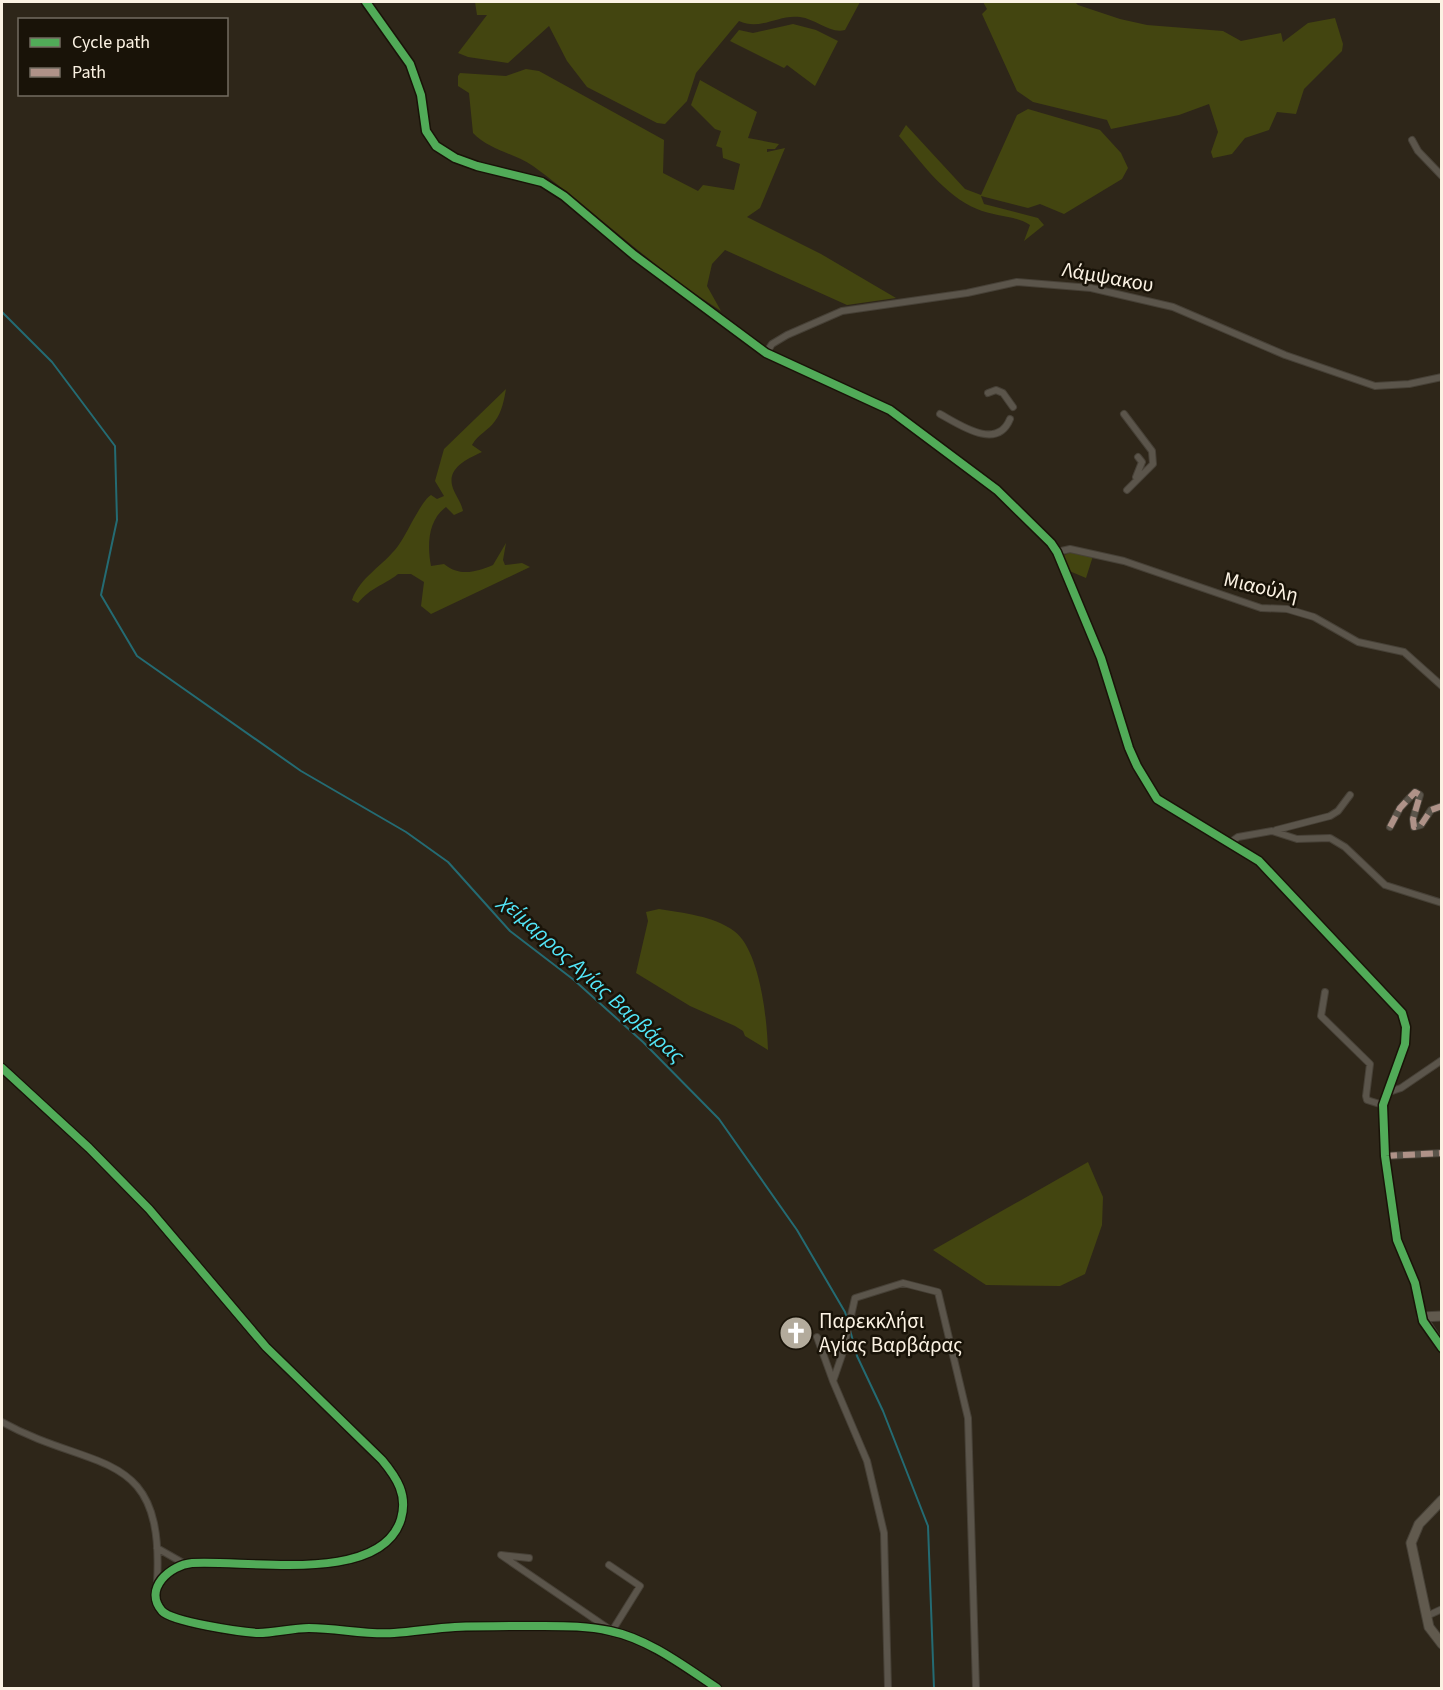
<svg xmlns="http://www.w3.org/2000/svg" width="1443" height="1690" viewBox="0 0 1443 1690" font-family="'Source Sans 3',sans-serif">
  <style>
    .green { fill: #434510 }
    .lines { fill: none; stroke-linecap: round; stroke-linejoin: round }
    .stream { stroke: #246b73; stroke-width: 2 }
    .street-casing { stroke: #474137; stroke-width: 8 }
    .secondary-casing { stroke: #474137; stroke-width: 11 }
    .street { stroke: #5b554b; stroke-width: 6 }
    .secondary { stroke: #615a4e; stroke-width: 9 }
    .quiet { stroke: #af9288; stroke-width: 6; stroke-dasharray: 12 6; stroke-linecap: butt }
    .cycleway-casing { stroke: #191308; stroke-width: 11 }
    .cycleway { stroke: #51ab58; stroke-width: 8 }
    .labels { text-anchor: middle; dominant-baseline: central; stroke-width: 5; stroke-linejoin: round; paint-order: stroke }
    .street-label { font-size: 21px; fill: #fbf2e3; stroke: #191308 }
    .poi-label { font-size: 21px; fill: #fbf2e3; stroke: #191308; text-anchor: start }
    .water-label { font-size: 22px; font-style: italic; fill: #53e6f8; stroke: #191308 }
  </style>
  <rect width="100%" height="100%" fill="#2e2619"/>
  <path class="green" d="M475,2H860L845,30C830,34 816,19 800,17C778,14 761,31 739,21L696,73L687,101L665,124L657,123L587,87L567,61L549,26L508,63L468,57L458,53L487,15H477Z
    M983,2H1075L1078,5L1120,19L1147,25L1223,31L1241,41L1281,33L1283,42L1308,23L1335,18L1343,44L1342,51L1304,89L1296,114L1277,112L1269,130L1245,138L1232,154L1213,158L1211,152L1218,132L1209,104L1179,115L1111,129L1107,120L1033,102L1017,91L982,14L987,9Z
    M793,24L816,30L838,41L815,86L787,65L784,68L730,41L739,30L753,33Z
    M526,69L539,71L664,140L663,173L698,191L703,185L734,190L740,164L723,158L722,148L716,146L721,131L715,129L691,105L700,80L757,112L748,138L779,144L775,149H767V152L785,148L760,208L747,217L821,254L896,298L847,305L725,250L712,264L707,286L721,311C653,268 597,213 533,166C514,153 489,150 473,133L469,93L458,86V76L460,73L506,76Z
    M1028,109L1100,130L1121,153L1128,168L1122,179L1064,214L1040,204L1028,208L981,196L984,204L1038,218L1044,225L1024,241L1030,225C1015,215 995,217 977,209C944,195 922,163 899,136L906,125L965,189L981,195L1017,115Z
    M506,389C504,400 502,412 495,421C488,431 478,434 472,445L482,452C469,458 448,467 452,485C454,494 461,501 463,511L454,515L446,507C428,520 427,545 431,566L444,564C460,577 476,572 493,565L506,543L503,560L505,565L522,563L530,567L431,614L421,606L424,582L411,574H398C383,586 371,587 358,603L352,600C360,577 383,566 398,546C407,534 421,501 431,495L437,499L444,496L435,481L444,449Z
    M1070,552L1093,556L1086,578L1067,570L1061,557Z
    M659,909C683,913 714,916 734,931C760,950 767,1019 768,1050L745,1036L743,1031L735,1026L690,1006L636,973L648,921L646,912Z
    M1088,1162L1103,1197L1102,1225L1085,1274L1060,1286L986,1285L933,1250Z"/>
  <g class="lines">
    <path class="stream" d="M2,312L52,362L115,446L117,520L101,595L137,656L301,771L406,832L448,862L510,931L574,980L643,1042L719,1119L797,1230L845,1312L848,1322
      M850,1330L857,1356L883,1411L928,1526L934,1688"/>
    <g class="street-casing">
      <path id="street" d="M366,2L410,64L421,95L426,131L436,146L455,158L477,166L542,182L564,196L634,255L766,353L890,410L997,490L1051,543L1057,552L1101,658L1129,748L1137,766L1157,799L1259,861L1402,1013L1406,1027L1405,1044L1384,1100V1145L1395,1232L1415,1283L1422,1317
        M1412,140L1418,151L1442,176
        M766,353L772,344L787,335L842,311L967,293L1017,282L1091,288L1173,307L1285,355L1375,386L1409,384L1442,377
        M988,393L996,390L1003,393L1013,407
        M940,414C960,425 997,451 1010,419
        M1124,414L1152,451L1153,464L1127,490
        M1136,477L1142,462L1138,457
        M1057,552L1070,549L1124,561L1261,608L1287,609L1314,617L1358,642L1404,652L1442,686
        M1390,827L1400,808L1415,792L1420,795L1413,819L1414,827L1421,825L1431,810L1442,806
        M1276,830L1330,816L1338,811L1350,795
        M1231,842L1238,837L1272,831L1297,839L1330,838L1345,847L1385,885L1442,903
        M1325,992L1321,1016L1370,1064L1366,1096L1367,1100L1383,1105
        M1386,1093L1401,1088L1442,1060
        M1385,1156L1442,1153
        M817,1337L833,1381
        M2,1422C94,1473 165,1445 157,1583
        M157,1548L185,1564
        M529,1558L501,1555L612,1631L640,1586L609,1565
        M1427,1616L1442,1609
        M888,1688L884,1533L867,1461L833,1381L842,1355L855,1298L903,1283L938,1292L968,1418L976,1688"/>
    </g>
    <g class="secondary-casing">
      <path id="secondary" d="M2,1068L89,1148L149,1209L266,1347L382,1460C397,1478 408,1495 401,1519C381,1586 244,1559 192,1563C170,1565 143,1589 162,1611C172,1622 241,1632 258,1633C275,1633 292,1628 309,1628C338,1628 365,1635 394,1633C414,1632 434,1628 455,1627C484,1626 514,1626 544,1626C566,1626 588,1626 610,1631C649,1639 685,1667 717,1688
        M1442,1316L1422,1317L1442,1348
        M1442,1500L1419,1524L1411,1543L1429,1627L1442,1644"/>
    </g>
    <use href="#street" class="street"/>
    <use href="#secondary" class="secondary"/>
    <path class="quiet" d="M1390,827L1400,808L1415,792L1420,795L1413,819L1414,827L1421,825L1431,810L1442,806
      M1385,1156L1442,1153"/>
    <g class="cycleway-casing">
      <path id="cycleway" d="M366,2L410,64L421,95L426,131L436,146L455,158L477,166L542,182L564,196L634,255L766,353L890,410L997,490L1051,543L1057,552L1101,658L1129,748L1137,766L1157,799L1259,861L1402,1013L1406,1027L1405,1044L1383,1105L1385,1156L1397,1240L1415,1283L1423,1321L1442,1348
        M2,1068L89,1148L149,1209L266,1347L382,1460C397,1478 408,1495 401,1519C381,1586 244,1559 192,1563C170,1565 143,1589 162,1611C172,1622 241,1632 258,1633C275,1633 292,1628 309,1628C338,1628 365,1635 394,1633C414,1632 434,1628 455,1627C484,1626 514,1626 544,1626C566,1626 588,1626 610,1631C649,1639 685,1667 717,1688"/>
    </g>
    <use href="#cycleway" class="cycleway"/>
  </g>
  <defs>
    <g id="church-disc" transform="scale(1.725)"><circle r="9.5" fill="#b3ab9c" stroke="#191308"/><path d="M-1.2-6h2.4v3.5h3.3v2.4h-3.3V6h-2.4V-.1h-3.3v-2.4h3.3Z" fill="#fff"/></g>
  </defs>
  <g fill-rule="evenodd">
    <use href="#church-disc" x="796" y="1333"/>
  </g>
  <g class="labels">
    <g class="street-label">
      <text transform="translate(1108 277) rotate(10)">Λάμψακου</text>
      <text transform="translate(1261 587) rotate(13)">Μιαούλη</text>
    </g>
    <g class="poi-label">
      <text x="819" y="1321">Παρεκκλήσι<tspan x="819" dy="24">Αγίας Βαρβάρας</tspan></text>
    </g>
    <g class="water-label">
      <text transform="translate(592 979) rotate(42)">χείμαρρος Αγίας Βαρβάρας</text>
    </g>
  </g>
  <rect width="1443" height="1690" fill="none" stroke="#fbf2e3" stroke-width="6"/>
  <rect x="18" y="18" width="210" height="78" fill="#191308" stroke="#736c60" stroke-width="1.5"/>
  <rect x="30" y="38" width="30" height="9" fill="#51ab58" stroke="#736c60" stroke-width="1.5"/>
  <text x="72" y="48" font-size="18" fill="#fbf2e3">Cycle path</text>
  <rect x="30" y="68" width="30" height="9" fill="#af9288" stroke="#736c60" stroke-width="1.5"/>
  <text x="72" y="78" font-size="18" fill="#fbf2e3">Path</text>
</svg>
